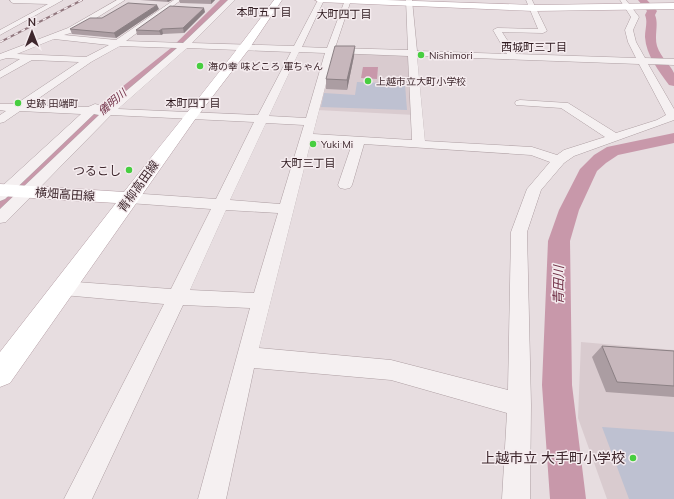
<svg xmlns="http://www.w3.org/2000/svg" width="674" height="499" viewBox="0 0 674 499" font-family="Mulish,'Noto Sans JP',sans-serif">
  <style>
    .built { fill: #d9cbcf }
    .green { fill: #bec1d1 }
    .water { fill: #c898aa }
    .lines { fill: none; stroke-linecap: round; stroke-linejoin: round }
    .river { fill: #c898aa; fill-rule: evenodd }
    .minor-casing { stroke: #ae9fa3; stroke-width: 1 }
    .major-casing { stroke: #b39ca3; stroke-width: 1 }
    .minor { fill: #f5f0f1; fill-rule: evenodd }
    .major { fill: #fff; fill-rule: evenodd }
    .rail-casing { stroke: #91777e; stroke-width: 2 }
    .rail { stroke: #f5ecef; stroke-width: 1.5; stroke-dasharray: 4; stroke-linecap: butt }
    .wall { fill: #ab9da2 }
    .shaded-wall { fill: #8b8084 }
    .building { fill: #c7b7bc; stroke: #8b8084 }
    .poi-dot { fill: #47ce40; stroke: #f5ecef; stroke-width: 1.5 }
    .labels { text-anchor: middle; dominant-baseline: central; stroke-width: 3; stroke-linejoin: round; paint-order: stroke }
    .far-poi-label { font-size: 10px; fill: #3e272d; stroke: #f5ecef; text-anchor: start }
    .far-neighbourhood-label { font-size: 11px; fill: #2e191e; stroke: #f5ecef }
    .far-water-label { font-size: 11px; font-style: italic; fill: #713147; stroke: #f5ecef }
    .poi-label { font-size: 12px; fill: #3e272d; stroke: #f5ecef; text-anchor: end }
    .street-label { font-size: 12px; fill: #3e272d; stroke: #f5ecef }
    .water-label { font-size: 13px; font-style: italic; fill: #713147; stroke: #f5ecef }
    .near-poi-label { font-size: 14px; fill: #3e272d; stroke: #f5ecef; text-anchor: end }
  </style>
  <rect width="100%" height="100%" fill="#e7dde0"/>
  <path class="built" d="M332,50L409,52L415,115L317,110Z
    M581,342L674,350V499H607L578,418Z"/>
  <path class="green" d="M357,82L405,84L407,110L321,107L324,93L355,95Z
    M602,427L674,432V499H629Z"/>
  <path class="water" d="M363,67H378L377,79L361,78Z"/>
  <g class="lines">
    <path class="river" d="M220,0H229L179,52L108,112L7,210L0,212V195L98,106L171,48Z
      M638,0H647L657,11L655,15C659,24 654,36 657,46C661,58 670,64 674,73C674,76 674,82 674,86L669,85C659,71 646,55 645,37C645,29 648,22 645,15L647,11Z
      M674,133V143L618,155L606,163L597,171L579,210L570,241L572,385L586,499H550L542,385L548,241L559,210L580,169L594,155L607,147Z"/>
    <g class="minor-casing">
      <path id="minor" d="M10,0H63L0,35V30L48,4L13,3L11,2Z
        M117,0H125L74,32L64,35L116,40L174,0H181L126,41L183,43L228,0H235L192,43L294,46L318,0H324L302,47L327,48L345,0H351L335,48L408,50L406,0H412L417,51L507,54L493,30L497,28L538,29L526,0H532L547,31L543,33L502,32L516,54L636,58L628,42L625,30L631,17L620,0H626L639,17L633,30L636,42L645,58L674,59V65L648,64L674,109V120L574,156L564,163L541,190L527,232L531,405L530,499H502L507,413L391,380L254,368L226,499H198L250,308L183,305L92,499H64L164,304L63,295L56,293L54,288L56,283L63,281L171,289L211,209L129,203L124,201L122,198L124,195L129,193L216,199L254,122L111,115L6,222L0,223V209L99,115L94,114L5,199L0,201V188L81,114L20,111L4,122L0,123V115L6,111L0,110V104H16L79,62L32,60L0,78V71L20,59L7,58L0,60V54L68,28ZM54,39L109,45L86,57L17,54ZM120,46L177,48L106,108H100L99,105L95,104L88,107L29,105L91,62ZM187,48L291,52L258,115L118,109ZM299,52L325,53L306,118L269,116ZM334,53L408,56L412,140L313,134ZM417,56L639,64L666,115L657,120L616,133L568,103L520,100L516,101L515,103L516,105L561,108L605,137L564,150L557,155L532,147L425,141ZM266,123L304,125L280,204L230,200ZM311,141L352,144L338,185L340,188L345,189L350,188L352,185L364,144L531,155L550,162L527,189L511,232L508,390L391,360L259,348ZM226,210L278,213L254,293L190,290Z"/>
    </g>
    <g class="major-casing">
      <path id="major" d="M274,0H282L249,49L196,118L10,383L0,387V352L116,203L0,196V184L124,192C174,128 226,66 274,0Z
        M315,0H386L534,5L674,3V9L534,11L319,2Z"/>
    </g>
    <use href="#minor" class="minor"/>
    <use href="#major" class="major"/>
    <g class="rail-casing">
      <path id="rail" d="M0,42L82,0"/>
    </g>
    <use href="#rail" class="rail"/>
  </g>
  <path class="wall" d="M140,0H172L168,2Z
    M179,0H215L211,4L180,3Z
    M159,9L116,38L72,34L70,29Z
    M205,12L184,33L163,34L161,35H137L136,30Z
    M354,56L347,90L326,89V79Z
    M602,346L674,351V397L606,392L592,357Z"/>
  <path class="shaded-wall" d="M167,0H172L168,2Z
    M211,0H215L211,4Z
    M157,5L159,9L116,38L114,33Z
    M204,8L205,12L184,33L183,28Z
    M162,29L163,34L161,35L159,31Z
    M355,46L354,56L347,90V80Z"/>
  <path class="building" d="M128,3L157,5L114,33L70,29L90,18H102Z
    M170,6L204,8L183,28L162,29L159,31L136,30Z
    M335,46H355L347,80L326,79Z
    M602,346L674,351V386L617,382Z"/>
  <g class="poi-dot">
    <circle cx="421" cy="55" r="4"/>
    <circle cx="200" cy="66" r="4"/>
    <circle cx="368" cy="81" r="4"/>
    <circle cx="18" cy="103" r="4"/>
    <circle cx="313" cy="144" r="4"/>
    <circle cx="129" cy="170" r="4"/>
    <circle cx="633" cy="458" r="4"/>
  </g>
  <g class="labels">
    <g class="far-poi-label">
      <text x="429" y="55">Nishimori</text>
      <text x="208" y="66">海の幸 味どころ 軍ちゃん</text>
      <text x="376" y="81">上越市立大町小学校</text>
      <text x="26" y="103">史跡 田端町</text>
      <text x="321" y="144">Yuki Mi</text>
    </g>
    <g class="far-neighbourhood-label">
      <text x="264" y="12">本町五丁目</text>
      <text x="344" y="14">大町四丁目</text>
      <text x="534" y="47">西城町三丁目</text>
      <text x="193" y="103">本町四丁目</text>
      <text x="308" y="163">大町三丁目</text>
    </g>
    <g class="far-water-label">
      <text transform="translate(112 102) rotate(-40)">儀明川</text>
    </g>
    <g class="poi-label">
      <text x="121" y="170">つるこし</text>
    </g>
    <g class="street-label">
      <text transform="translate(138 186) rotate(-54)">青柳高田線</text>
      <text transform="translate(65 194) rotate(4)">横畑高田線</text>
    </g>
    <g class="water-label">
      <text transform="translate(558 285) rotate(-89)">青田川</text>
    </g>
    <g class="near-poi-label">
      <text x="625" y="458">上越市立 大手町小学校</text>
    </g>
  </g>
  <g transform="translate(32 32)" stroke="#f5ecef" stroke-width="3" paint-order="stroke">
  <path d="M0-3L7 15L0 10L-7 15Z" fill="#3e272d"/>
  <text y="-6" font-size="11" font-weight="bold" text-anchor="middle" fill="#3e272d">N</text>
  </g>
</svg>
